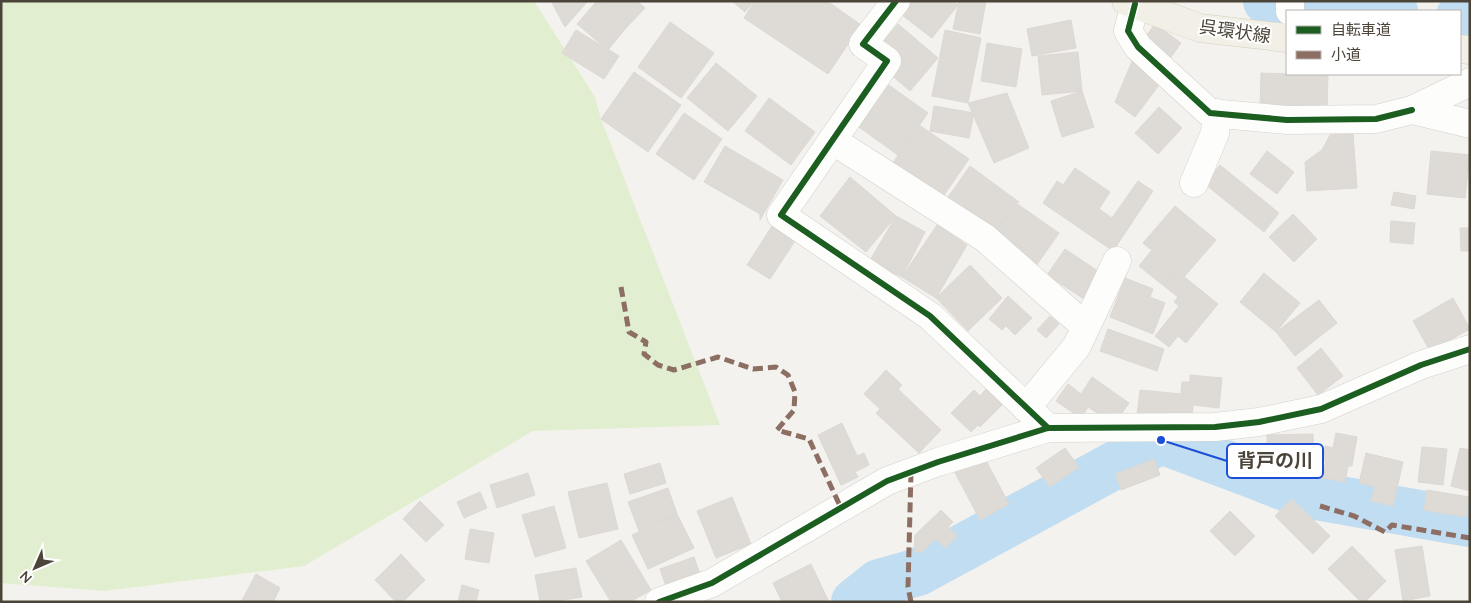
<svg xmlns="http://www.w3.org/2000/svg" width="1471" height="603" viewBox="0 0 1471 603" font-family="Quicksand,'Noto Sans JP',sans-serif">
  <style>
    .green { fill: #e1eecf }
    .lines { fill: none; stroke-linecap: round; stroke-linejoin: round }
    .river { stroke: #c0ddf1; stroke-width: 48 }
    .building { fill: #dedbd6; stroke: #dcd9d4 }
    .minor-casing { stroke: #d2d0cb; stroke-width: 29 }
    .primary-casing { stroke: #d6cebb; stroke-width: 29 }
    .minor { stroke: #fdfdfc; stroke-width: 28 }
    .primary { stroke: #f2efe6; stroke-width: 28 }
    .quiet { stroke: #8d6e63; stroke-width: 5; stroke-dasharray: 10 5; stroke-linecap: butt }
    .cycleway-casing { stroke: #fff; stroke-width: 9 }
    .cycleway { stroke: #1b5e20; stroke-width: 6 }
    .labels { text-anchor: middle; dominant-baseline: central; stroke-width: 4; stroke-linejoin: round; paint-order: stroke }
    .street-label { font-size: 18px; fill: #4b4439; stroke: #fff }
    .leader { fill: none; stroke: #1d4ed8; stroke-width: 2 }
    .callout-dot { fill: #1d4ed8; stroke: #fff; stroke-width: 2 }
    .callout { fill: #fff; stroke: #1d4ed8; stroke-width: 2 }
    .callout-label { font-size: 19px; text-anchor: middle; font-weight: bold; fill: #4b4439 }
  </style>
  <rect width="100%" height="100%" fill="#f4f2ee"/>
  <path class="green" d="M1,1H534L595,97L601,119L720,425L533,431L304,566L104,591L1,583Z"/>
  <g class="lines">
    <path class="river" d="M1267,1L1394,11
      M1460,16H1470
      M855,602L879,583L918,572L1161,440L1252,474L1300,493L1470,523"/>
  </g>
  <path class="building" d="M551,1H588L565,27Z
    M596,1H637L645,8L626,28Z
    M732,1H754L745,12Z
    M755,1H827L861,25L828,74L744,18Z
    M912,1H954L958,5L932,38L902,15Z
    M959,1H986L980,34L953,29Z
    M596,2L626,28L608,50L577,24Z
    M1071,20L1076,48L1032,56L1027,29Z
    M670,22L714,53L681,98L638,67Z
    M898,24L938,58L910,91L870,57Z
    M1155,24L1181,43L1164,67L1138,47Z
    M576,30L619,56L604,79L562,53Z
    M945,30L981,38L968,103L932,96Z
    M987,43L1022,49L1016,87L981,81Z
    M1078,52L1082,91L1042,95L1038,56Z
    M1133,59L1162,81L1135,117L1115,102Z
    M716,63L757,96L728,131L687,98Z
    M634,72L681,105L648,152L601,119Z
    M1261,73L1328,75L1327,109L1260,108Z
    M886,83L928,113L898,155L856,125Z
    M1082,91L1094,127L1062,137L1051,101Z
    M1007,93L1029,148L994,163L968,103Z
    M769,98L815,132L791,165L745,131Z
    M934,106L974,113L969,138L930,131Z
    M1159,107L1182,128L1158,154L1135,133Z
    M684,113L722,139L694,180L656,154Z
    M919,125L969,159L942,198L892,164Z
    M1353,133L1357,188L1307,191L1305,162L1322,150L1330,135Z
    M725,146L783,180L760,220V214L704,182Z
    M1267,151L1294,172L1277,194L1250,174Z
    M1431,151L1470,155L1465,198L1427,194Z
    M1220,165L1279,213L1264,232L1205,184Z
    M970,166L1019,202L1016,203L993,236L946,200Z
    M1075,168L1110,192L1099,209L1112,218L1138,181L1153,191L1113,251L1043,203L1057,181L1063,185Z
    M850,177L896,216L866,252L820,216Z
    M1394,192L1416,196L1414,209L1391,205Z
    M1016,203L1059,233L1036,266L993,236Z
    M1175,206L1216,240L1184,277L1143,243Z
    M1293,214L1317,239L1294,262L1269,237Z
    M896,216L925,232L902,277L869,262Z
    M1391,221L1415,223L1413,244L1390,242Z
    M937,225L967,245L936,298L902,277Z
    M772,226L795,241L770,279L747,265Z
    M1460,228H1470V251H1461Z
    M1065,249L1101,273L1084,299L1047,275Z
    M1151,251L1177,271L1164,286L1139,266Z
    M970,265L1002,298L968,331L936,298Z
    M1177,271L1218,304L1186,343L1178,336L1169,347L1155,336L1179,306L1174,302L1178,297L1164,286Z
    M1264,273L1300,303L1276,332L1240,302Z
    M1125,278L1153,289L1150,297L1165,303L1153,334L1110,317Z
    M1008,296L1032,318L1015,335L1006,326L1002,330L989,319Z
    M1453,298L1470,329L1430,351L1413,321Z
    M1319,300L1337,323L1295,356L1276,332Z
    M1050,316L1059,324L1046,338L1037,330Z
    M1108,329L1164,349L1157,371L1100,351Z
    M1321,348L1343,376L1318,395L1297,368Z
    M886,370L902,385L898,389L941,430L919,453L876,413L880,409L864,394Z
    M1190,375L1222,378L1219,408L1193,405L1192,420L1137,415L1140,390L1181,394L1182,382H1190Z
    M1092,377L1129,403L1114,424L1088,407L1081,418L1056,401L1068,384L1081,394Z
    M986,389L1002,405L980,427L978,425L971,432L951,413L974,390L980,396Z
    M842,423L857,456L864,453L869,465L855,472L858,477L841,485L818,435Z
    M1336,433L1357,437L1352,466H1348L1345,482L1322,478L1326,461L1322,460L1325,446L1333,448Z
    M1313,434L1314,457L1303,458V462L1264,464L1263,447L1267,448V435Z
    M1422,447L1447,449L1443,485L1418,482Z
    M1065,448L1079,467L1050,487L1036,468Z
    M1460,448L1470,450V491L1451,486Z
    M981,451L1009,504L980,520L952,467Z
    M1366,453L1403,462L1393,506L1371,501L1375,487L1359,483Z
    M1154,459L1160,475L1121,490L1115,474Z
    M660,463L666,483L630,494L624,474Z
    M528,473L535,495L497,508L490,485Z
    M607,483L618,529L579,538L568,492Z
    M668,488L677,514L639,531L628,502Z
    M1427,490L1469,497L1466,517L1424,510Z
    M480,492L487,508L464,518L457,502Z
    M732,497L751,544L716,558L697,511Z
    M1292,499L1330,536L1313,554L1275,516Z
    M420,501L444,525L426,542L403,519Z
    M554,506L566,548L535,557L522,515Z
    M941,510L953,522L948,527L957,536L945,548L936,539L922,552H914L915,535Z
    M1230,511L1255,536L1235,556L1210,531Z
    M677,514L694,548L648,569L632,535Z
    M470,529L494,533L489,563L465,559Z
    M621,540L651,590L630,602H611L586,561Z
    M1352,546L1386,581L1365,602H1361L1328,569Z
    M1422,546L1430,596L1403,601L1395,550Z
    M401,554L425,580L403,602H396L375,580Z
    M694,557L702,580L668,592L660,569Z
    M811,564L828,600L825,602H782L773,583Z
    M576,568L582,597L552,602H540L535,575Z
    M256,574L280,588L273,602H241Z
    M462,585L479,590L476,602H458Z"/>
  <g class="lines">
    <g class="minor-casing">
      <path id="minor" d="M896,1L863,44L887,61L781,215L930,316L1048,428
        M1135,4L1128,31L1138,47L1210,113L1287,120L1376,119L1412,110
        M1290,11V1
        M1470,82L1412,110L1470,124
        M832,140L985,238L1086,327
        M1194,183L1215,133L1217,113
        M1026,408L1077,346L1117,261
        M659,602L712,583L887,481L938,462L1048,428L1215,427L1259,422L1321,409L1421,365L1470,349"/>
    </g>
    <g class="primary-casing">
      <path id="primary" d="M1126,1L1200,28L1287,38
        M1460,49L1470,50"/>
    </g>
    <use href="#minor" class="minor"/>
    <use href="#primary" class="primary"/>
    <path class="quiet" d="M621,287L629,332L646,342L644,354L658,365L674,370L718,357L753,369L776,367L788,375L795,392L794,410L777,430L809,439L841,508
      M1320,506L1354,516L1385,532L1392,525L1470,538
      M911,602L908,587L911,472"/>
    <g class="cycleway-casing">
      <path id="cycleway" d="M896,1L863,44L887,61L781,215L930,316L1048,428
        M1135,4L1128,31L1138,47L1210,113L1287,120L1376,119L1412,110
        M659,602L712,583L887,481L938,462L1048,428L1215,427L1259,422L1321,409L1421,365L1470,349"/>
    </g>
    <use href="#cycleway" class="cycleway"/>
  </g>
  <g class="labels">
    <g class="street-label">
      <text transform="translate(1235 31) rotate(8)">呉環状線</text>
    </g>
  </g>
  <path class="leader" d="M1161 440L1227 461"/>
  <circle class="callout-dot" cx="1161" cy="440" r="5"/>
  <rect class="callout" x="1227" y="444" width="96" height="34" rx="5"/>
  <g class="callout-label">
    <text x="1275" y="467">背戸の川</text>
  </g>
  <rect width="1471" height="603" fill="none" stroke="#4b4439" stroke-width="5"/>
  <rect x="1286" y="10" width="175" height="65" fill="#ffffff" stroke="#b7b4b0"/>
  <rect x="1296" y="26" width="25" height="8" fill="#1b5e20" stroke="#b7b4b0"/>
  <text x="1331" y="35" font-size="15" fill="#4b4439">自転車道</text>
  <rect x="1296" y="51" width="25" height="8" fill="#8d6e63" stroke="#b7b4b0"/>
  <text x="1331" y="60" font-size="15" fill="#4b4439">小道</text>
  <g transform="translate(35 568) rotate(225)" stroke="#ffffff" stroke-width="4" paint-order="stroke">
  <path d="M0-4L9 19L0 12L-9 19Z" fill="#4b4439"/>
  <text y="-8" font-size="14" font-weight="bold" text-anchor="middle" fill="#4b4439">N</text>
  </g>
</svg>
